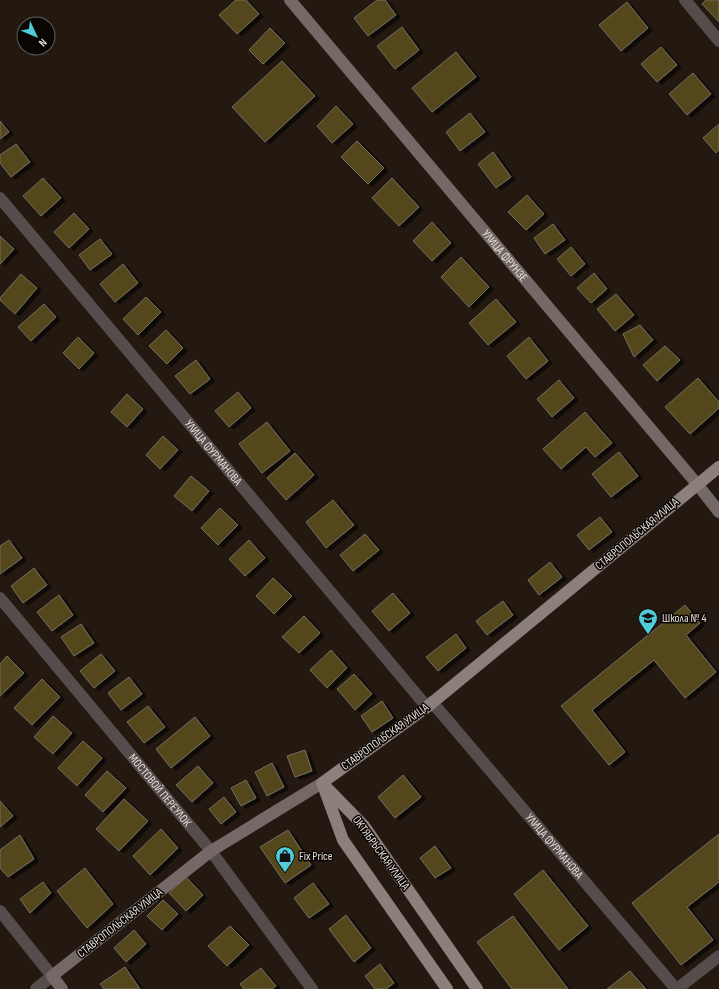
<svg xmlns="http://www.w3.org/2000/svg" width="719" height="989" viewBox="0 0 719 989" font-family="'Sofia Sans Condensed',sans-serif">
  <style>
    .building { fill: #55461a; stroke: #746f62; filter: url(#shadow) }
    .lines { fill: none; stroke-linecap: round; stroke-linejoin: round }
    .street { stroke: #544d4b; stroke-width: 12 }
    .secondary { stroke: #746966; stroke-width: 12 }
    .primary { stroke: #8d7f7b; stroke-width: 12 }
    .labels { text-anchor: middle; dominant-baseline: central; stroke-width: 3; stroke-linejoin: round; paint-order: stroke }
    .street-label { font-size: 12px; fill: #e5dfd9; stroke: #090503 }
    .poi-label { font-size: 12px; fill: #e5dfd9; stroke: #090503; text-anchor: start }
  </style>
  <defs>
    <filter id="shadow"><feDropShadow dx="4.5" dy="2.5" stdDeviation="0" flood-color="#0009"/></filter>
  </defs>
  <rect width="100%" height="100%" fill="#231911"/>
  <path class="building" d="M236,0H246L259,14L237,34L219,15Z
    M377,0H385L396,15L368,36L354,18Z
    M706,0H719V22L702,4Z
    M627,2L648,28L621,51L599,25Z
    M402,27L419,50L395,69L377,46Z
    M270,28L285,43L263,64L249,50Z
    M661,47L677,65L657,82L641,64Z
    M456,52L476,77L432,112L412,88Z
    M282,61L315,96L265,142L232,107Z
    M693,73L711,94L687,115L669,94Z
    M336,106L353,124L332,143L317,126Z
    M470,113L485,132L460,151L446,132Z
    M0,121L9,132L0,139Z
    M719,124V150L716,153L703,138Z
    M357,141L384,168L368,184L341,157Z
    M16,144L30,162L11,177L0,163V155Z
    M493,152L511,177L496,188L478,164Z
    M43,178L61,198L41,216L23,196Z
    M392,178L419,207L399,226L372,198Z
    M527,195L544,214L526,230L508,212Z
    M74,213L89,229L69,248L54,232Z
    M432,222L451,243L432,261L413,241Z
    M553,224L565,240L545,254L534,238Z
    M0,236L14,249L0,264Z
    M100,239L112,254L90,270L79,255Z
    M571,247L585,264L571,276L557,259Z
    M461,257L489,287L469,307L441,277Z
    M123,264L138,283L115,302L100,284Z
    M594,273L607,289L591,303L577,288Z
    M21,274L37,288L15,314L0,300V298Z
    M616,294L634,315L615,331L597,309Z
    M146,297L161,312L138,335L123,319Z
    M496,299L516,322L488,345L469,323Z
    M44,304L56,317L31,341L18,327Z
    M640,325L653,340L634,357L623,334Z
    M166,330L183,348L167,364L149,346Z
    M78,337L94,353L79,369L63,353Z
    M529,337L548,361L526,379L507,356Z
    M665,346L680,360L657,381L643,365Z
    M196,360L210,379L190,394L175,376Z
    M698,378L719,402V408L690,434L665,407Z
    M559,380L574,398L552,417L537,399Z
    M238,392L251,408L229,427L215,411Z
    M127,394L143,409L127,427L111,412Z
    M585,412L612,443L595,457L586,447L561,469L543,449Z
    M267,422L290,451L262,473L239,444Z
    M163,436L178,450L160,469L146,455Z
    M619,452L638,476L611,497L592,474Z
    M295,453L314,475L286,500L267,478Z
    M191,476L209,491L192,511L174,496Z
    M333,500L354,525L326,548L306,522Z
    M220,508L238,525L218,545L201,528Z
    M600,517L612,532L589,550L577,535Z
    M365,534L379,550L353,571L340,555Z
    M9,540L22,558L0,574V546Z
    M249,540L265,558L245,576L229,559Z
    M550,562L562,577L539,595L528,580Z
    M34,568L47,585L23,603L11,586Z
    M273,578L292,596L274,614L256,596Z
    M393,593L410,613L389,631L372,611Z
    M59,595L73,615L52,631L37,612Z
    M503,601L513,615L487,635L476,621Z
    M685,605L700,623L686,635L716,672L685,698L654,660L592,710L625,752L609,765L561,706Z
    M304,616L320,633L299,653L282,637Z
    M81,624L94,643L74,656L61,637Z
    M456,634L466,648L438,671L426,657Z
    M331,650L347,668L327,688L310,670Z
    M101,654L115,671L94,688L80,671Z
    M7,656L24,673L0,696V664Z
    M354,674L372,694L355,710L337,689Z
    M129,677L142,694L121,710L108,693Z
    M42,679L60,697L32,725L14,708Z
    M382,701L393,718L372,732L361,716Z
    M148,706L165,727L144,743L127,722Z
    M53,716L72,733L53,754L34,737Z
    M195,717L210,736L171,768L156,749Z
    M83,741L102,758L77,786L58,768Z
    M305,750L312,771L295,777L287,756Z
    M272,763L284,787L267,796L255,772Z
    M198,766L213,783L192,802L176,785Z
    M107,771L126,788L103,812L85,795Z
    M403,775L421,797L395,818L378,797Z
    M246,780L256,798L241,806L231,788Z
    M224,797L236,812L221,824L209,809Z
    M124,799L148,821L119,851L96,829Z
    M0,801L13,816L0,827Z
    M161,829L178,848L150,875L133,856Z
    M288,830L311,865L285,883L260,847Z
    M719,834V882L687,907L713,940L681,965L632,903Z
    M20,835L34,859L8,877L0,868V850Z
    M435,846L451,868L435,878L420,858Z
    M85,868L113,904L87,928L57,891Z
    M543,870L588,926L559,950L514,894Z
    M186,877L203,895L186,911L169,893Z
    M43,882L51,893L30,913L20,899Z
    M313,883L329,904L309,918L294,898Z
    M163,900L178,914L162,930L147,916Z
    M346,915L371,948L354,962L329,929Z
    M513,916L568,989H512L477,942Z
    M230,926L249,945L227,966L208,946Z
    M134,930L146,944L126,962L114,948Z
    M380,964L394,983L386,989H375L365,976Z
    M125,967L140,989H104L100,984Z
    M261,968L276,986L272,989H244L240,984Z
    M630,971L646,989H607Z"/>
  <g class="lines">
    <g class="street">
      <path d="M685,0L719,41"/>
      <path id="s1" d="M0,198L427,707"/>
      <path id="s2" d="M0,598L211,851L312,989"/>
      <path id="s3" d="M432,702L676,989"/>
      <path d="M0,911L52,976L36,989"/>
      <path d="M677,989L719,956"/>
    </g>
    <g class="secondary">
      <path id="s4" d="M290,0L697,484L719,512"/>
      <path d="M62,989L52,976L211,851L322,783"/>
    </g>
    <path class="primary" d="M322,783L427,707L719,467
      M322,783L364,826L477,989
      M324,788L343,840L447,989"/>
  </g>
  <defs>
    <g id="school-pin" transform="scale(1)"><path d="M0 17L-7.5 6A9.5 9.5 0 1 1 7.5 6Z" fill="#52cbd8" stroke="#090503"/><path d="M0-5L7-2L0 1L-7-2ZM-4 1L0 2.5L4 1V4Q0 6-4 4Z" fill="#111"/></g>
    <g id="shop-pin" transform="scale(1)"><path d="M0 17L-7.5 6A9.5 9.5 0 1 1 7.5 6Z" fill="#52cbd8" stroke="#090503"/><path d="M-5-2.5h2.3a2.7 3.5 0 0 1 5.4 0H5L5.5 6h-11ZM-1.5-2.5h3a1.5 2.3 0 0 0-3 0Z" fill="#111"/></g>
  </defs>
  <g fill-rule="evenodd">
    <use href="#school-pin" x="648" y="618"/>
    <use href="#shop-pin" x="285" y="856"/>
  </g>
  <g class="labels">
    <g class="street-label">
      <text stroke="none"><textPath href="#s4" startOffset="334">УЛИЦА ФРУНЗЕ</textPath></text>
      <text stroke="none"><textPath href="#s1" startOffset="332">УЛИЦА ФУРМАНОВА</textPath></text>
      <text transform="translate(637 534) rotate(-40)">СТАВРОПОЛЬСКАЯ УЛИЦА</text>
      <text transform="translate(385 737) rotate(-36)">СТАВРОПОЛЬСКАЯ УЛИЦА</text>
      <text stroke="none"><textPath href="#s2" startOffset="250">МОСТОВОЙ ПЕРЕУЛОК</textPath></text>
      <text stroke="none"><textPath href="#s3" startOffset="189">УЛИЦА ФУРМАНОВА</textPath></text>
      <text transform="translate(381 853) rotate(54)">ОКТЯБРЬСКАЯ УЛИЦА</text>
      <text transform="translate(120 923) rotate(-38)">СТАВРОПОЛЬСКАЯ УЛИЦА</text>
    </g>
    <g class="poi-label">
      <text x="662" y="618">Школа № 4</text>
      <text x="299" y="856">Fix Price</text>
    </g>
  </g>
  <g transform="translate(36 36) rotate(134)"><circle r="19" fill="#090503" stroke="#615c59"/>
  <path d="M0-3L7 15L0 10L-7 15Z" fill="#52cbd8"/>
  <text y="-6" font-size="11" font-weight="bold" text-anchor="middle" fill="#e5dfd9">N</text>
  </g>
</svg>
